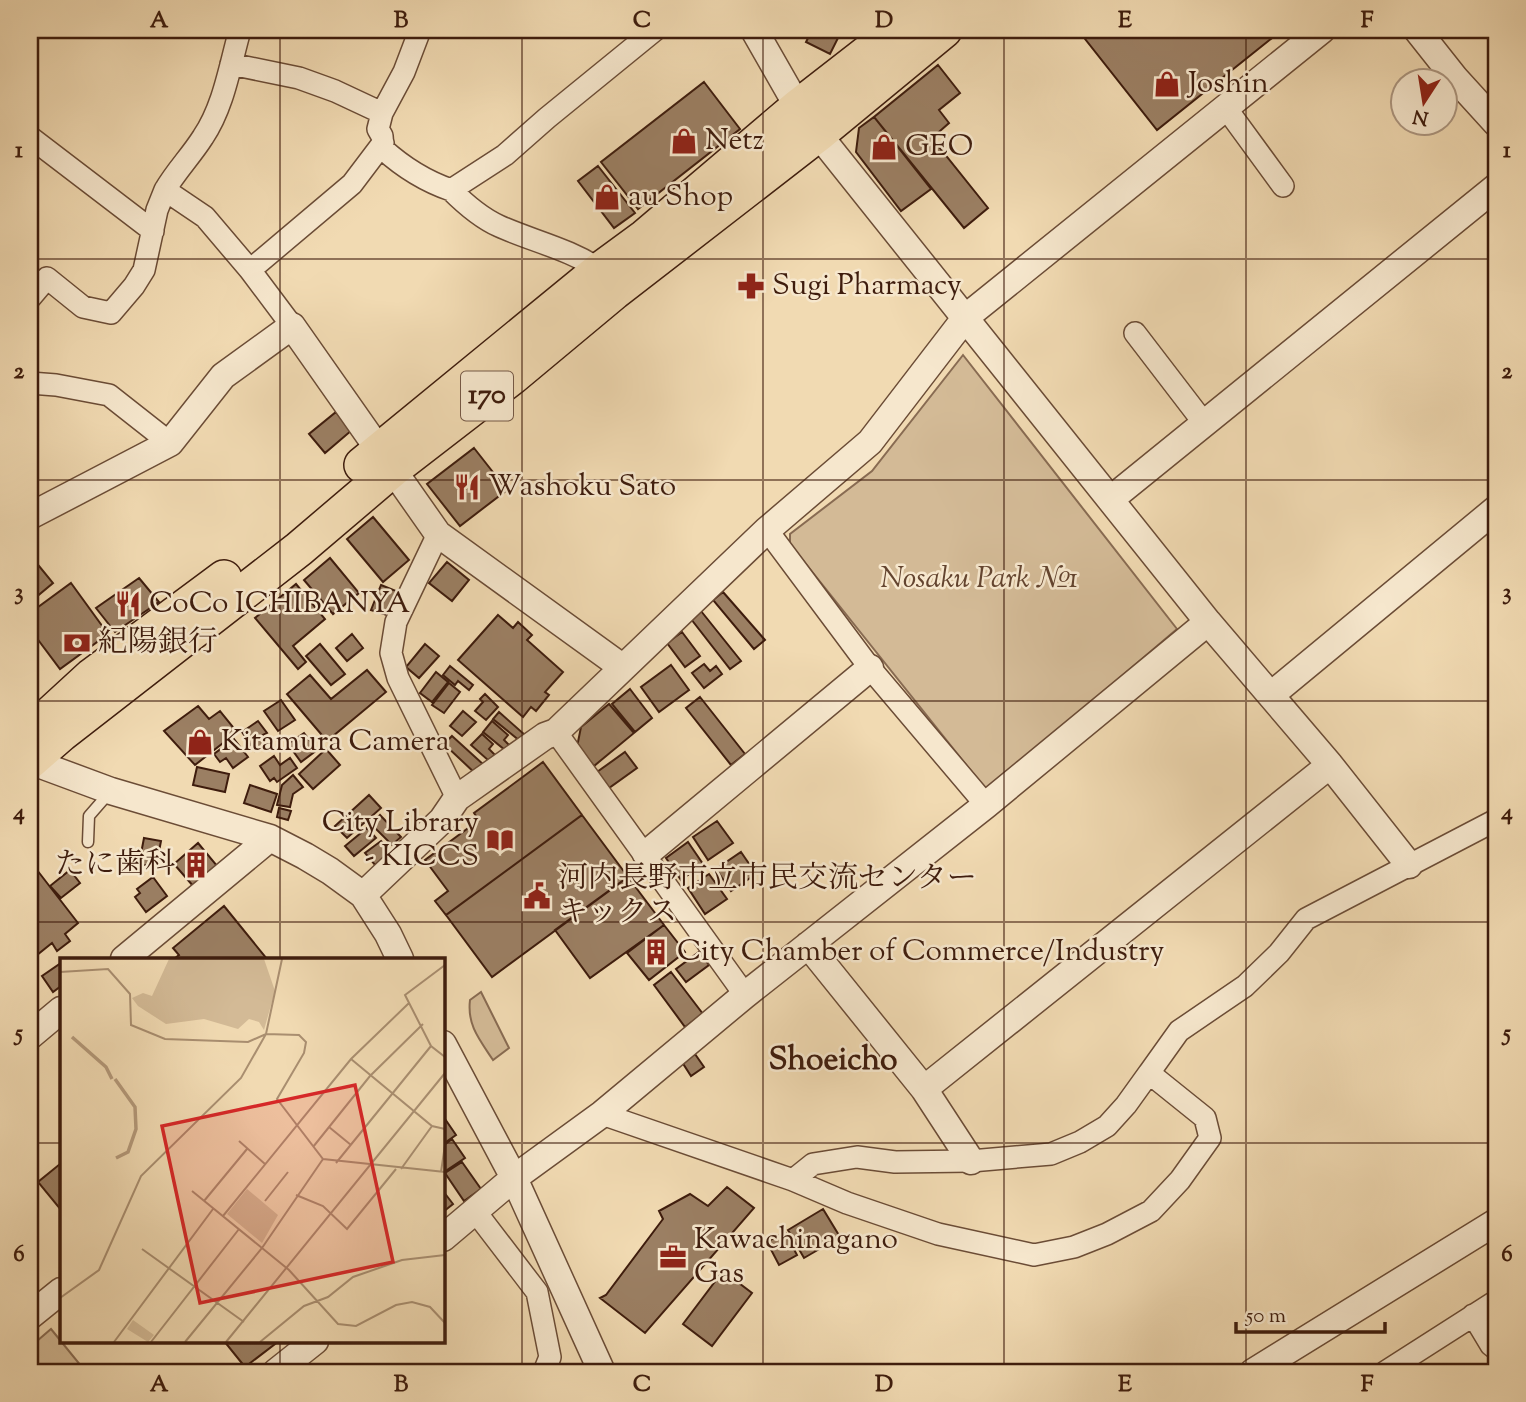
<svg xmlns="http://www.w3.org/2000/svg" width="1526" height="1402" viewBox="0 0 1526 1402" font-family="'Sorts Mill Goudy','Noto Serif JP',serif">
  <style>
    .green { fill: #d3ba96; stroke: #886b52; stroke-width: 2 }
    .building { fill: #9b7f63; stroke: #3e1c0d; stroke-width: 2 }
    .lines { fill: none; stroke-linecap: round; stroke-linejoin: round }
    .service-casing { stroke: #6b4c36; stroke-width: 13 }
    .minor-casing { stroke: #6b4c36; stroke-width: 24 }
    .tertiary-casing { stroke: #6b4c36; stroke-width: 29 }
    .trunk-casing { stroke: #3e1c0d; stroke-width: 38 }
    .service { stroke: #f6e7cd; stroke-width: 10 }
    .minor { stroke: #f6e7cd; stroke-width: 21 }
    .tertiary { stroke: #f6e7cd; stroke-width: 26 }
    .trunk { stroke: #f1dab2; stroke-width: 35 }
    .grid { fill: none; stroke: #3e1c0d; stroke-width: 2; stroke-opacity: 0.55 }
    .labels { text-anchor: middle; dominant-baseline: central; stroke-width: 5; stroke-linejoin: round; paint-order: stroke }
    .shield { fill: #f6e7cd; stroke: #755947; stroke-width: 2 }
    .shield-label { font-size: 28px; font-weight: bold; fill: #3e1c0d }
    .poi-label { font-size: 30px; fill: #3e1c0d; stroke: #f6e7cd; text-anchor: start }
    .park-label { font-size: 30px; font-style: italic; fill: #63442f; stroke: #f6e7cd }
    .neighbourhood-label { font-size: 32px; font-weight: bold; fill: #3e1c0d; stroke: #f6e7cd }
    .inset-river { fill: none; stroke: #b4997a; stroke-width: 3.5 }
    .inset-road { fill: none; stroke: #a98e70; stroke-width: 2 }
    .view { fill: #d62828; fill-opacity: 0.15; stroke: #d62828; stroke-width: 3.5 }
    .inset-edge { fill: none; stroke: #3e1c0d; stroke-width: 3.5 }
    .neatline { fill: none; stroke: #3e1c0d; stroke-width: 2.5 }
    .grid-label { font-size: 23px; text-anchor: middle; font-weight: bold; fill: #3e1c0d }
  </style>
  <rect width="100%" height="100%" fill="#f1dab2"/>
  <filter id="stains"><feTurbulence type="fractalNoise" baseFrequency=".00286" numOctaves="4"/><feColorMatrix values="0 0 0 0 .2 0 0 0 0 .09 0 0 0 0 .02 0 0 0 .5 -.17"/></filter>
  <radialGradient id="worn" r=".72"><stop offset=".6" stop-color="#630" stop-opacity="0"/><stop offset="1" stop-color="#630" stop-opacity=".3"/></radialGradient>
  <path class="green" d="M963,355L1177,629L987,791L790,544V534L872,471Z
    M481,992L509,1048L493,1060C479,1039 467,1025 470,1000Z
    M51,1329L86,1372H30V1347Z"/>
  <path class="building" d="M812,30H832L840,34L830,54L806,42Z
    M1078,30H1265L1272,38L1157,130Z
    M938,65L960,93L939,110L949,123L932,138L988,208L964,228L874,117Z
    M704,82L740,129L638,209L601,162Z
    M874,117L931,189L901,211L856,152L859,128Z
    M598,166L635,213L614,228L578,181Z
    M336,412L352,430L325,453L309,434Z
    M474,448L507,490L460,526L427,484Z
    M373,517L409,560L383,582L347,539Z
    M30,555L53,583L35,598L30,592Z
    M330,558L359,593L333,614L304,580Z
    M447,562L469,580L452,601L429,583Z
    M139,578L159,602L115,632L96,608Z
    M71,583L108,634L60,669L30,629V613Z
    M296,584L325,619L293,646L306,662L298,669L255,618Z
    M381,585L396,591L387,615L371,610Z
    M723,592L765,640L754,649L713,600Z
    M701,611L741,661L730,669L691,619Z
    M498,615L513,628L518,622L532,635L527,640L563,672L545,692L549,695L536,711L531,707L523,717L458,660Z
    M682,632L700,656L685,667L667,643Z
    M352,634L363,648L347,661L336,648Z
    M320,644L345,674L331,685L306,656Z
    M425,644L439,656L419,678L406,667Z
    M704,664L710,671L716,666L722,674L704,688L692,673Z
    M671,665L689,690L659,712L641,687Z
    M450,666L473,685L469,690L458,681L455,685L443,675Z
    M367,670L386,692L327,741L287,694L310,675L331,699Z
    M436,672L448,682L432,702L420,693Z
    M449,683L460,692L444,713L432,705Z
    M630,689L652,718L635,732L612,704Z
    M485,694L498,707L486,720L475,711L483,702L480,699Z
    M700,697L745,754L731,765L686,708Z
    M281,700L295,720L278,731L264,711Z
    M609,704L634,733L594,766L577,747L581,727Z
    M198,706L209,719L220,711L237,732L195,765L164,731Z
    M463,711L476,722L462,736L450,726Z
    M499,712L525,735L520,741L493,719Z
    M258,721L267,733L261,736L266,744L255,751L242,732Z
    M492,721L508,735L504,740L509,745L505,750L483,732Z
    M304,733L317,750L301,762L288,744Z
    M482,734L493,744L489,749L495,755L489,761L471,745Z
    M452,736L485,766L477,775L444,744Z
    M234,739L248,757L233,768L226,758L220,762L214,754Z
    M326,749L340,765L313,789L299,774Z
    M625,752L637,768L609,788L597,772Z
    M274,756L280,765L290,758L297,768L277,782L274,778L270,781L260,766Z
    M543,762L582,815L446,915L435,901L448,891L425,860L479,820L474,813Z
    M197,767L229,774L225,792L193,785Z
    M293,775L303,787L293,794L290,807L277,805L282,785Z
    M250,785L277,794L271,812L244,803Z
    M369,795L381,808L347,838L335,826Z
    M279,808L291,811L288,820L277,817Z
    M380,815L401,837L392,845L371,824Z
    M582,815L628,877L492,977L446,915Z
    M717,821L733,843L708,860L693,837Z
    M367,828L376,838L354,856L345,846Z
    M144,838L161,841L156,867L139,864Z
    M381,841L391,853L375,865L365,853Z
    M688,842L703,864L681,880L666,858Z
    M198,843L218,867L194,887L174,864Z
    M741,852L756,874L731,891L716,869Z
    M37,870L78,923L65,934L70,941L57,951L52,943L37,955L30,946V876Z
    M70,870L80,883L61,898L50,886Z
    M709,874L727,899L705,914L688,888Z
    M153,877L167,896L146,912L135,897L140,893L137,889Z
    M628,877L664,925L590,978L555,930Z
    M224,906L267,959H174L179,955L173,948Z
    M664,925L685,952L649,980L627,953Z
    M699,952L709,965L686,982L676,969Z
    M61,963V986L53,992L42,976Z
    M671,972L703,1014L685,1027L654,985Z
    M695,1054L704,1067L691,1076L682,1062Z
    M443,1116L456,1135L443,1144Z
    M452,1139L465,1158L444,1172L443,1146Z
    M462,1162L481,1189L464,1201L445,1173Z
    M60,1164L61,1165V1210L38,1182Z
    M727,1187L754,1208L645,1333L600,1298L606,1295L663,1219L659,1211L690,1194L708,1206Z
    M443,1191L453,1204L443,1212Z
    M823,1209L840,1237L804,1258L788,1230Z
    M785,1232L797,1255L779,1265L767,1242Z
    M723,1271L752,1293L712,1346L683,1324Z
    M224,1341H279L245,1367Z"/>
  <g class="lines">
    <g class="service-casing">
      <path id="service" d="M88,842L89,816L109,793"/>
    </g>
    <g class="minor-casing">
      <path id="minor" d="M240,30C230,65 224,106 203,137C191,156 176,171 165,190L205,217L250,270L292,326
        M231,64L299,78L335,91L382,113L378,129L382,136L383,149C404,168 425,181 451,190L505,155L547,118L655,30
        M1226,108L1283,186
        M382,113L404,72L420,30
        M30,137L153,231
        M451,190C465,204 481,218 499,226C532,241 570,249 600,270
        M250,270L352,184L383,143
        M30,298L47,278L83,307L111,313L134,286L144,270L157,210L165,190
        M1135,333L1204,423
        M30,383L56,385L109,395L170,443
        M767,530L870,668L986,805
        M438,534L396,622L391,653L398,678L457,798
        M556,732L745,995
        M602,1114L793,1180L847,1203L938,1234L1034,1255L1074,1247L1107,1234L1151,1211L1180,1180L1210,1138L1205,1118L1149,1073L1179,1031L1245,986L1279,953L1306,919L1496,820
        M793,1180L813,1164L857,1157L895,1162L971,1161L1051,1154L1080,1142L1107,1126L1126,1105L1149,1073
        M475,1211L537,1292L550,1357L544,1372
        M1473,1315L1491,1345L1496,1349
        M1385,1372L1496,1301"/>
    </g>
    <g class="tertiary-casing">
      <path id="tertiary" d="M754,30L798,107L818,134L1208,622L1330,765L1409,865
        M1417,30L1455,78L1496,123
        M1111,499L1496,187
        M30,516L170,443L223,376L292,326L438,534L622,667
        M1271,695L1496,509
        M30,761L111,791L270,838L305,856L330,871L363,895L388,934L400,959
        M646,854L870,668
        M363,895L442,820L457,798L545,736L556,732L767,530L870,442L966,317L1322,30
        M808,945L924,1089L971,1161
        M124,959L270,838
        M30,1036L61,1010
        M443,1044L514,1178L602,1372
        M924,1089L1330,765
        M443,1238L514,1178L602,1114L745,995L986,805L1208,622
        M30,1316L61,1291
        M276,1372L315,1341
        M1253,1372L1496,1222"/>
    </g>
    <g class="trunk-casing">
      <path id="trunk" d="M362,465L600,270L645,237L798,107L897,30
        M43,721L92,676L224,578
        M30,761L61,734L299,549L393,469L512,377L614,292L818,134L944,30"/>
    </g>
    <use href="#service" class="service"/>
    <use href="#minor" class="minor"/>
    <use href="#tertiary" class="tertiary"/>
    <use href="#trunk" class="trunk"/>
  </g>
  <path class="grid" d="M280,30V959M522,30V1372M763,30V1372M1004,30V1372M1246,30V1372M30,259H1496M30,480H1496M30,701H1496M30,922H1496M30,1143H61M443,1143H1496M280,1341V1372"/>
  <defs>
    <g id="shop-bare" transform="scale(2.1)"><path d="M-5-2.5h2.3a2.7 3.5 0 0 1 5.4 0H5L5.5 6h-11ZM-1.5-2.5h3a1.5 2.3 0 0 0-3 0Z" fill="#8f2418" stroke="#f6e7cd" stroke-width="2.5" paint-order="stroke"/></g>
    <g id="pharmacy-bare" transform="scale(2.1)"><path d="M-2-6h4v4h4v4h-4v4h-4v-4h-4v-4h4Z" fill="#8f2418" stroke="#f6e7cd" stroke-width="2.5" paint-order="stroke"/></g>
    <g id="restaurant-bare" transform="scale(2.1)"><path d="M-5-6h1v4h1v-4h1v4h1v-4h1v5L-1.5 .5V6h-2V.5L-5-1ZM5-6V6H3V1.5H1.5Q1.5-4 5-6Z" fill="#8f2418" stroke="#f6e7cd" stroke-width="2.5" paint-order="stroke"/></g>
    <g id="bank-bare" transform="scale(2.1)"><path d="M-6-4H6V4H-6ZM0-2.3a2.3 2.3 0 1 0 0 4.6a2.3 2.3 0 1 0 0-4.6Z" fill="#8f2418" stroke="#f6e7cd" stroke-width="2.5" paint-order="stroke"/></g>
    <g id="library-bare" transform="scale(2.1)"><path d="M-6-4Q-3-5.5-.7-3.5V5Q-3 3-6 4ZM6-4Q3-5.5 .7-3.5V5Q3 3 6 4Z" fill="#8f2418" stroke="#f6e7cd" stroke-width="2.5" paint-order="stroke"/></g>
    <g id="building-bare" transform="scale(2.1)"><path d="M-4-6H4V6H1V3H-1V6H-4ZM-2.5-4.3h1.7v1.8h-1.7ZM.8-4.3h1.7v1.8H.8ZM-2.5-1h1.7V.8h-1.7ZM.8-1h1.7V.8H.8Z" fill="#8f2418" stroke="#f6e7cd" stroke-width="2.5" paint-order="stroke"/></g>
    <g id="civic-bare" transform="scale(2.1)"><path d="M-.6-6.5H3V-4.5H.6V-3L4-1V1h2V6H-6V1h2V-1L-.6-3ZM-1.2 2.5V6h2.4V2.5Z" fill="#8f2418" stroke="#f6e7cd" stroke-width="2.5" paint-order="stroke"/></g>
    <g id="office-bare" transform="scale(2.1)"><path d="M-6-3h4V-5.5h4V-3h4V5H-6ZM-1-4.5V-3h2v-1.5ZM-6 0V1H6V0Z" fill="#8f2418" stroke="#f6e7cd" stroke-width="2.5" paint-order="stroke"/></g>
  </defs>
  <g fill-rule="evenodd">
    <use href="#shop-bare" x="1167" y="84"/>
    <use href="#shop-bare" x="684" y="141"/>
    <use href="#shop-bare" x="884" y="147"/>
    <use href="#shop-bare" x="607" y="197"/>
    <use href="#pharmacy-bare" x="751" y="286"/>
    <use href="#restaurant-bare" x="467" y="487"/>
    <use href="#restaurant-bare" x="128" y="604"/>
    <use href="#bank-bare" x="77" y="643"/>
    <use href="#shop-bare" x="200" y="742"/>
    <use href="#library-bare" x="500" y="840"/>
    <use href="#building-bare" x="196" y="865"/>
    <use href="#civic-bare" x="537" y="896"/>
    <use href="#building-bare" x="656" y="952"/>
    <use href="#office-bare" x="673" y="1257"/>
  </g>
  <g class="labels">
    <rect class="shield" x="461" y="371.5" width="52" height="49" rx="5"/>
    <g class="shield-label">
      <text x="487" y="396">170</text>
    </g>
    <g class="poi-label">
      <text x="1188" y="84">Joshin</text>
      <text x="705" y="141">Netz</text>
      <text x="905" y="147">GEO</text>
      <text x="628" y="197">au Shop</text>
      <text x="772" y="286">Sugi Pharmacy</text>
      <text x="488" y="487">Washoku Sato</text>
      <text x="149" y="604">CoCo ICHIBANYA</text>
      <text x="98" y="643">紀陽銀行</text>
      <text x="221" y="742">Kitamura Camera</text>
      <text x="479" y="823" text-anchor="end">City Library<tspan x="479" dy="34">- KICCS</tspan></text>
      <text x="175" y="865" text-anchor="end">たに歯科</text>
      <text x="558" y="879">河内長野市立市民交流センター<tspan x="558" dy="34">キックス</tspan></text>
      <text x="677" y="952">City Chamber of Commerce/Industry</text>
      <text x="694" y="1240">Kawachinagano<tspan x="694" dy="34">Gas</tspan></text>
    </g>
    <g class="park-label">
      <text x="979" y="579">Nosaku Park №1</text>
    </g>
    <g class="neighbourhood-label">
      <text x="833" y="1061">Shoeicho</text>
    </g>
  </g>
  <g transform="translate(60 958)">
    <rect width="385" height="385" fill="#f1dab2"/>
    <path d="M109,1H204L215,33L204,72L199,64L189,61L178,71L144,61L106,66L78,48L72,40L83,35L92,38ZM187,231L218,257L202,285L167,256ZM73,362L94,377L88,384L67,371Z" fill="#d3ba96"/>
    <path class="inset-river" d="M12,79L46,109L52,121M55,121L75,149L76,171L68,194L56,200"/>
    <path class="inset-road" d="M385,7L345,37L371,88L385,99M0,14L48,11L70,36L71,67L105,81L188,84L206,76L239,77L246,84L244,95L217,141L263,201L385,214M291,101L372,168L385,171M269,169L291,187M179,183L205,206M253,189L310,118L363,66M276,205L371,88M341,211L372,168M381,214L385,187M132,233L229,312L278,366L296,368L336,347L352,344L370,349L385,365M236,237L263,248L287,271L336,211M144,243L187,191M205,243L228,214M163,258L291,101L349,45M82,291L184,364M0,340L39,312L81,218L181,120L206,76L222,1M54,384L153,251M91,384L179,271M125,384L202,290L263,201M166,384L385,115M200,384L244,348L268,339L293,319L342,302L385,297"/>
    <path class="view" d="M295,127L333,304L140,345L102,168Z"/>
    <rect width="385" height="385" class="inset-edge"/>
  </g>
  <rect width="1526" height="1402" fill="none" stroke="#f1dab2" stroke-width="77"/>
  <g transform="translate(1424 102) rotate(192)"><circle r="33" fill="#f6e7cd" stroke="#ac9680" stroke-width="2"/>
  <path d="M0-5L12 26L0 18L-12 26Z" fill="#8f2418"/>
  <text y="-10" font-size="19" font-weight="bold" text-anchor="middle" fill="#3e1c0d">N</text>
  </g>
  <path d="M1236 1322v10h149v-10" fill="none" stroke="#3e1c0d" stroke-width="3.5"/>
  <text x="1246" y="1322" font-size="21" fill="#3e1c0d" stroke="#f6e7cd" stroke-width="5" paint-order="stroke">50 m</text>
  <rect x="38" y="38" width="1450" height="1326" class="neatline"/>
  <g class="grid-label">
    <text x="159" y="27">A</text>
    <text x="401" y="27">B</text>
    <text x="642" y="27">C</text>
    <text x="884" y="27">D</text>
    <text x="1125" y="27">E</text>
    <text x="1367" y="27">F</text>
    <text x="19" y="157">1</text>
    <text x="1507" y="157">1</text>
    <text x="19" y="378">2</text>
    <text x="1507" y="378">2</text>
    <text x="19" y="599">3</text>
    <text x="1507" y="599">3</text>
    <text x="19" y="819">4</text>
    <text x="1507" y="819">4</text>
    <text x="19" y="1040">5</text>
    <text x="1507" y="1040">5</text>
    <text x="19" y="1261">6</text>
    <text x="1507" y="1261">6</text>
    <text x="159" y="1391">A</text>
    <text x="401" y="1391">B</text>
    <text x="642" y="1391">C</text>
    <text x="884" y="1391">D</text>
    <text x="1125" y="1391">E</text>
    <text x="1367" y="1391">F</text>
  </g>
  <rect width="100%" height="100%" filter="url(#stains)"/>
  <rect width="100%" height="100%" fill="url(#worn)"/>
</svg>
